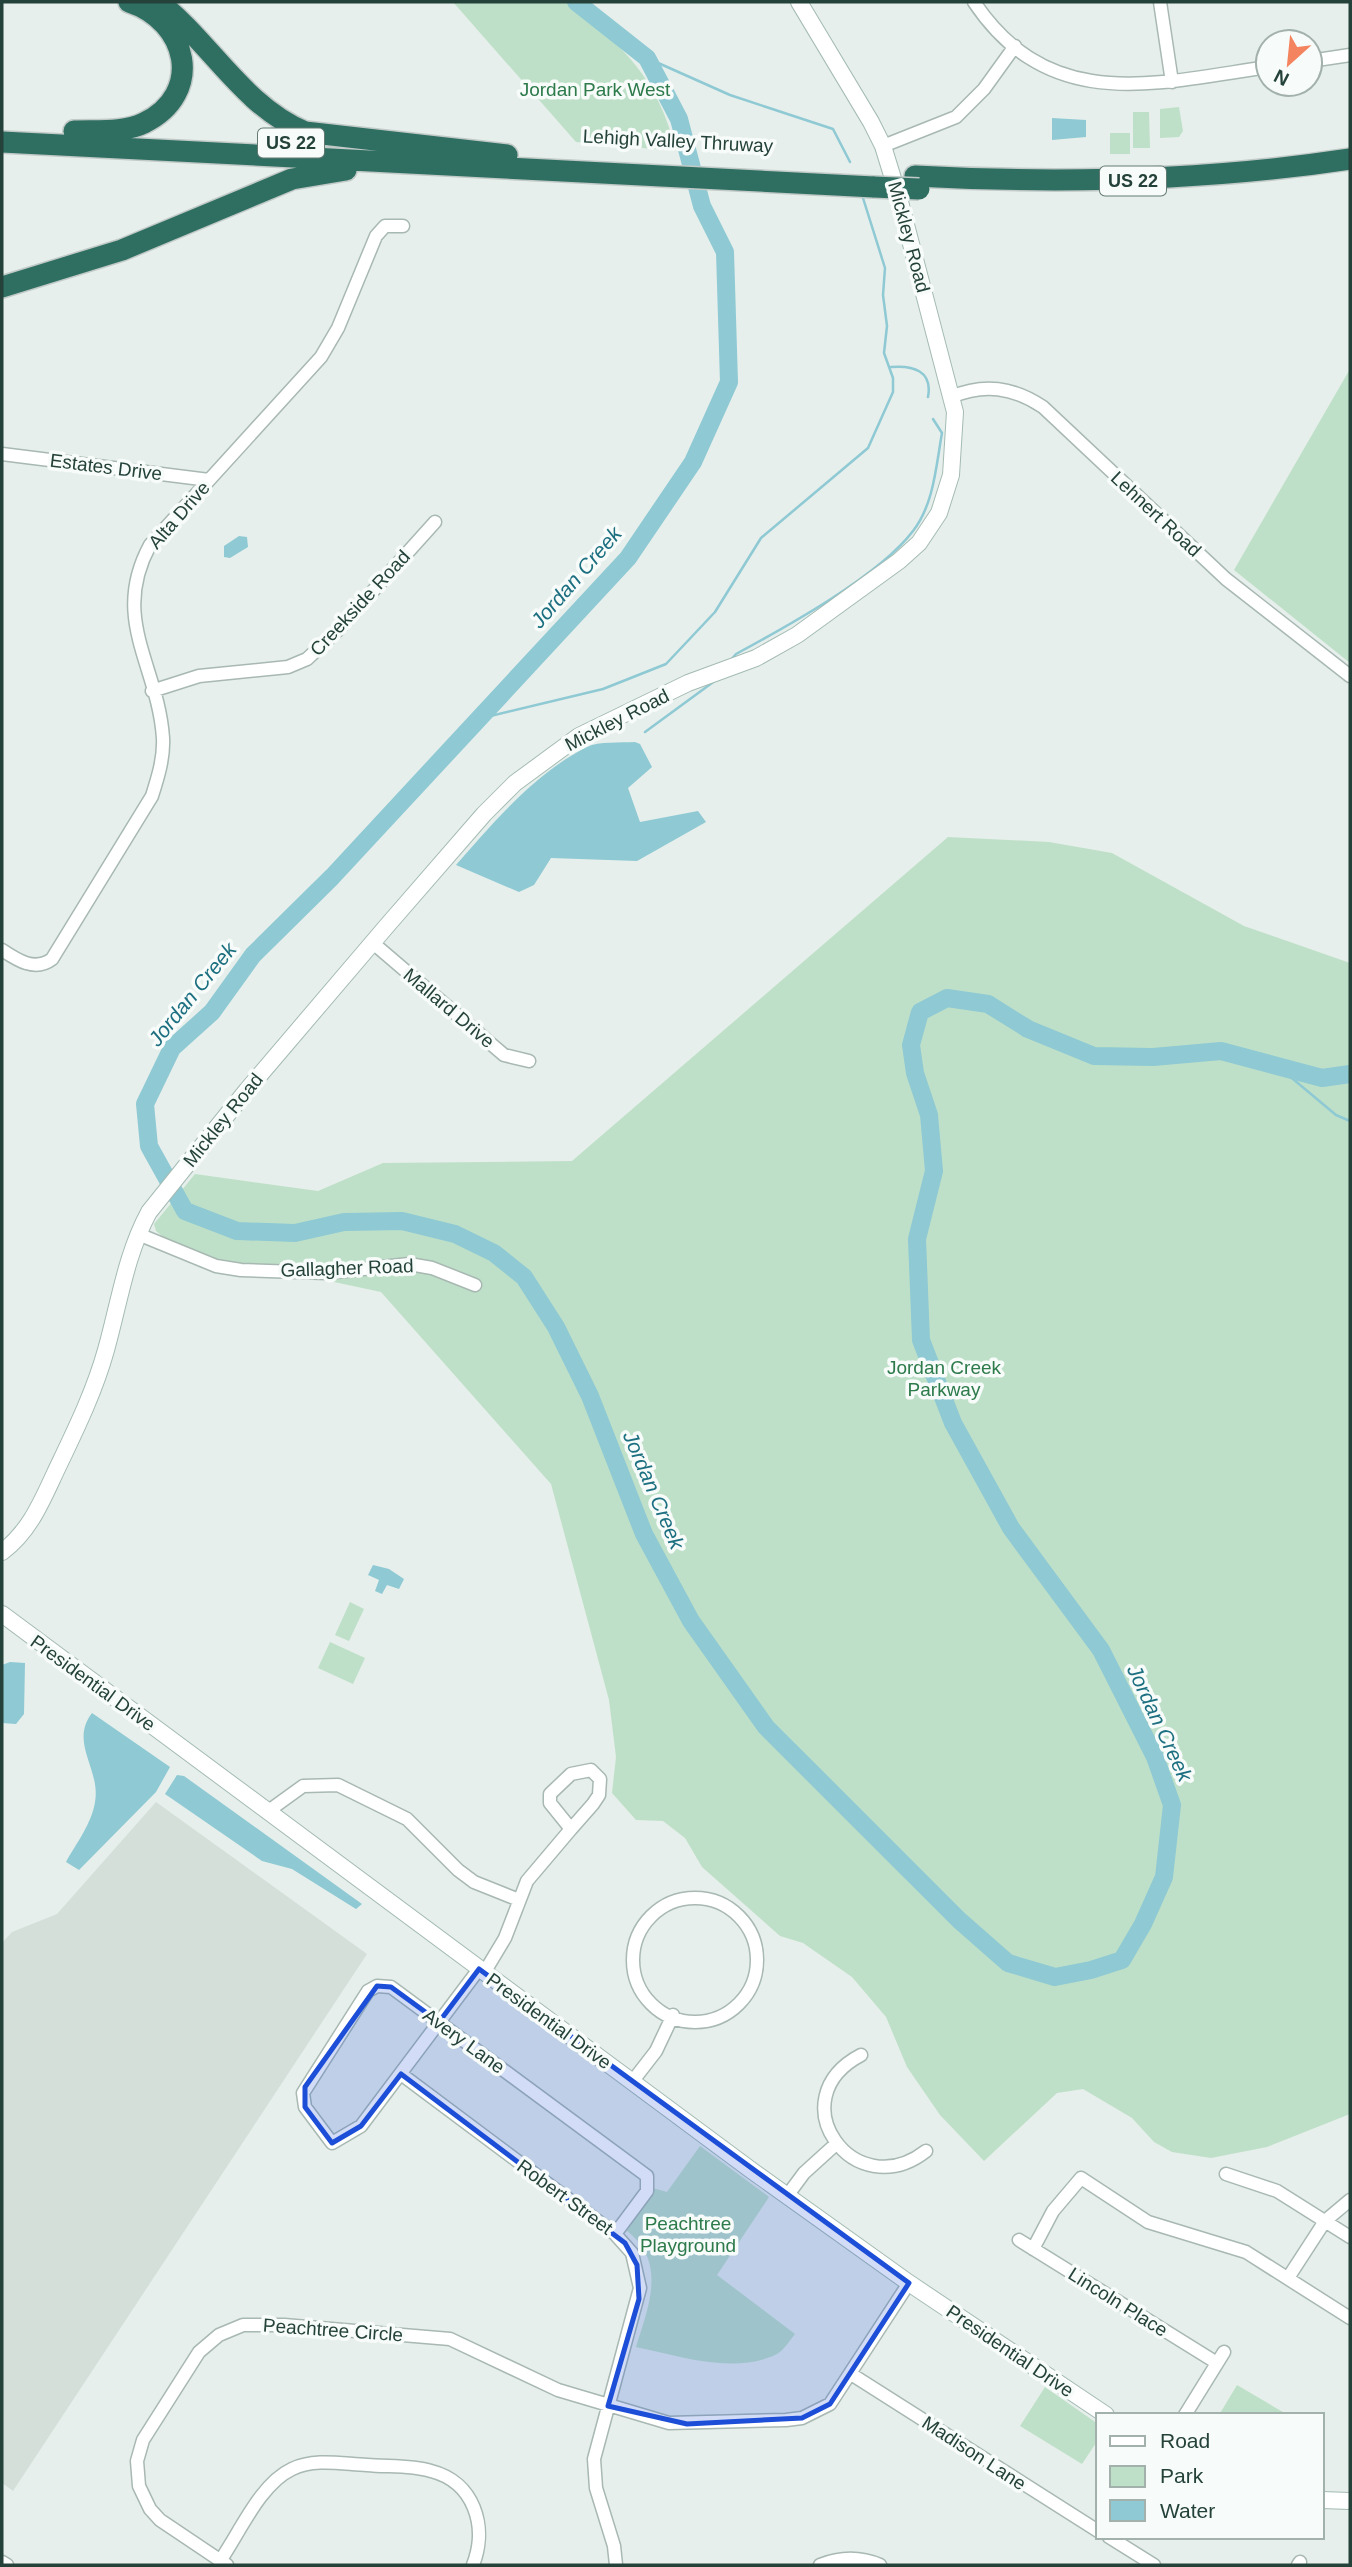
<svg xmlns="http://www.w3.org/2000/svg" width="1352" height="2567" viewBox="0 0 1352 2567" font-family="Arial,sans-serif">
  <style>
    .built { fill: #d4dfda }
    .green { fill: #bfe0c8 }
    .water { fill: #8ec9d4 }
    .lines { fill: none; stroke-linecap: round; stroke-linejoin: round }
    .stream { stroke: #8ec9d4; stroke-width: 2.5 }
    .river { stroke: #8ec9d4; stroke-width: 18 }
    .street-casing { stroke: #a8b8b2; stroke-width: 15 }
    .secondary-casing { stroke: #a4bbb3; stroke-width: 18 }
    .highway-casing { stroke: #c2cac8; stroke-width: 24 }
    .street { stroke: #fff; stroke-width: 12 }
    .secondary { stroke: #fff; stroke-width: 16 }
    .highway { stroke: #2f6f62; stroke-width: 21 }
    .highway-bridge-casing { stroke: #c2cac8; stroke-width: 24; stroke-linecap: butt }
    .highway-bridge { stroke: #2f6f62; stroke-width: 21 }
    .marked { fill: #1d4ed8; fill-opacity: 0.2; stroke: #1d4ed8; stroke-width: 5; stroke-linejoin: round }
    .labels { text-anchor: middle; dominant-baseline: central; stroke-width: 7; stroke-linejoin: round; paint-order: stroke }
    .shield { fill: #f7fbf9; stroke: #637a73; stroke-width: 2 }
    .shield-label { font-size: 18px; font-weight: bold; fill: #24423a }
    .park-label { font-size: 19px; fill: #2d7a4b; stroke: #f7fbf9 }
    .street-label { font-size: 19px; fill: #24423a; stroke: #f7fbf9 }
    .water-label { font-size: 21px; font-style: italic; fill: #1c6f80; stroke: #f7fbf9 }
  </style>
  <rect width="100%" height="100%" fill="#e6efeb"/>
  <path class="built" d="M156,1802L367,1954L13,2491L2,2483V1943L12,1932L57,1914Z"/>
  <path class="green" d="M453,2H568C624,47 658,78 676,151L576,142Z
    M1179,107L1183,131L1179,137L1160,138V109Z
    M1133,112H1149L1150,148H1133Z
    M1110,133H1130V154H1110Z
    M1350,369V663L1234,570Z
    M948,837L1049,842L1112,853L1244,926L1350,963V2114L1267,2147L1211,2158L1172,2152L1154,2142L1132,2118L1083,2089L1057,2093L984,2161L940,2115L907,2067L886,2017L852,1977L803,1943L780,1936L702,1867L685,1838L663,1821L636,1820L612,1793L616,1757L609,1700L551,1484L381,1292L320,1279L228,1274L201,1268L160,1246L162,1236L156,1231L154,1224L195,1174L318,1191L383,1163L572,1161Z
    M350,1602L364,1609L349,1641L335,1635Z
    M330,1642L365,1658L353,1684L318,1668Z
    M700,2146L769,2197L717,2275L795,2334C790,2340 784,2350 777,2354C735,2375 679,2356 636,2347C645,2317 661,2280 644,2250C640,2241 629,2233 622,2226L649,2187L667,2192Z
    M1237,2385L1288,2415H1219Z
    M1045,2387L1098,2424V2440L1082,2464L1020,2426Z"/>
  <path class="water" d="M1052,118L1086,120V137L1052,140Z
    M239,536L247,537L248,547L230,558L224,557V546Z
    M635,742L640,744L652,767L628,788L640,822L698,811L706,822L637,861L551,858L534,885L519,892L456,865C494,822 535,773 587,747C599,741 621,743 635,742Z
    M373,1565L389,1569L404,1579L399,1589L387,1585L382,1594L375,1591L379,1580L368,1575Z
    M10,1662L25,1663L24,1714L16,1724L2,1723V1665Z
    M92,1713L170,1767L156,1792L79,1870L66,1862C76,1844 92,1823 95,1802C101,1769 69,1743 92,1713Z
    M177,1775L184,1776L362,1904L356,1909L292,1869L262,1861L165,1794Z"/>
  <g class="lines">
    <path class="stream" d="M647,58L730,95L833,129L850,162
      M891,367C913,365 933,371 928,397
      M730,661L736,654C786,627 879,576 913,531C934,504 936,466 942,433L933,419
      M478,719L603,689L666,664L715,612L761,538L868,448L893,392V378L884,353L887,326L883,295L885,268L863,198
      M645,732L716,680
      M1281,1069L1336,1115L1350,1121"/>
    <path class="river" d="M576,2L647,58L679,119L702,206L725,252L729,382L693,462L628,558L332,877L253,955L212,1012L172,1048L145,1104L149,1146L185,1211L237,1231L295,1233L344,1222L402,1221L455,1234L494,1253L524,1277L556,1327L590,1396L644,1534L691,1621L766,1727L959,1920L1008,1963L1055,1977L1091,1970L1122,1960L1143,1924L1164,1877L1172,1805L1155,1757L1101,1650L1011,1528L953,1423L921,1340L917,1239L934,1171L929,1115L915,1073L911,1045L920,1012L947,998L988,1004L1028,1029L1094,1056L1153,1057L1221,1051L1322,1078L1350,1074"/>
    <g class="street-casing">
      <path id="street" d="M974,2C1050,115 1156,83 1268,67
        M1160,2L1172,82
        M1310,61L1350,55
        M883,146L956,117L984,89L1015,46
        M951,397C984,383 1013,387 1043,407L1226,579L1350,676
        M2,454L209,480
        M152,691L199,676L288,667L307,659L337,631L435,522
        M373,943L504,1055L529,1061
        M2,950C17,960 35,972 52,959L152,796C158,777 164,758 163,738C158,665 110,619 150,545L321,357L338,328L376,236L385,226H403
        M138,1234L216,1266L241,1270L327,1273L409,1264L432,1268L475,1285
        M591,1770L600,1779L599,1795L593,1804L571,1829L550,1803V1794L571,1774Z
        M267,1812L303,1786L338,1785L407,1819L458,1870L474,1882L519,1900
        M633 1960a62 62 0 1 1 124 0a62 62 0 1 1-124 0Z
        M479,1969L361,2126L332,2143L305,2107L303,2093L368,1991L377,1986L391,1987L647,2176V2191L615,2234
        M484,1973L505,1938L527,1881L571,1829
        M861,2055C777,2099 854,2207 926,2151
        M401,2074L615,2234L632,2253L640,2288L594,2459L596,2488L614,2546L616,2565
        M632,2082L656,2051L673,2015
        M1226,2174L1277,2191L1350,2237
        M787,2196L804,2173L836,2144
        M1019,2240L1217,2363
        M1033,2249L1053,2211L1081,2178L1148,2222L1246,2252L1350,2318
        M1288,2278L1325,2221L1350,2200
        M851,2374L1098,2531
        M1185,2415L1224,2352
        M1109,2537L1154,2565
        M220,2561C240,2532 260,2484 292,2469C315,2458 342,2464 367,2465C387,2467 411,2465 431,2471C474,2482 488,2526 473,2565
        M2,2562L7,2565
        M227,2565L160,2520L150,2509L139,2486L137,2461L143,2440L199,2352L219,2335L243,2325H284L450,2339L558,2390L669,2423L786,2420L802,2418L830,2404L909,2283
        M820,2565C840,2557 859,2556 880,2565
        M1298,2565L1300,2562"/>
    </g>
    <g class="secondary-casing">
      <path id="secondary" d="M2,1552C29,1532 41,1503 55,1473C74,1433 94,1393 106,1350C119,1304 126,1254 149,1212L247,1090L385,928L484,814L515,783L579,736L688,683L756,658L797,635L899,561L919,543L939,513L951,475L955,412L899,198L883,146L871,122L799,2
        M2,1614L751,2170L909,2283L1106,2415
        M1322,2500L1350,2501"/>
    </g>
    <g class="highway-casing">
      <path id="highway" d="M159,2C210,42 243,106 305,132L507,155
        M74,131C96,130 124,133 144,123C205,93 188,21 129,2
        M2,142L874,187
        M915,176C1062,184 1205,181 1350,159
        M2,287L122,250L292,179L346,170"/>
    </g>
    <use href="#street" class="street"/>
    <use href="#secondary" class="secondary"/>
    <use href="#highway" class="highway"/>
    <g class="highway-bridge-casing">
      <path id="highway-bridge" d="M874,187L919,189"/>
    </g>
    <use href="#highway-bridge" class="highway-bridge"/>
  </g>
  <path class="marked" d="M479,1969L909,2283L830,2404L802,2418L687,2424L608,2406L639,2299L637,2265L625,2243L401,2074L361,2126L332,2143L305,2107V2087L377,1986L391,1987L439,2022Z"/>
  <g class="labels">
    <g class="shield">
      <rect x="258" y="128.5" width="66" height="29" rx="5"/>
      <rect x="1100" y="166.5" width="66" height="29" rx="5"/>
    </g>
    <g class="shield-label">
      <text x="291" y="143">US 22</text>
      <text x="1133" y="181">US 22</text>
    </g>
    <g class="park-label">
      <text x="595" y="89">Jordan Park West</text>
      <text x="944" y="1367">Jordan Creek<tspan x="944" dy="22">Parkway</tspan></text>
      <text x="688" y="2223">Peachtree<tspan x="688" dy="22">Playground</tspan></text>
    </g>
    <g class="street-label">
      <text transform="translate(678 141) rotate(3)">Lehigh Valley Thruway</text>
      <text transform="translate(909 237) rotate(75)">Mickley Road</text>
      <text transform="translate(106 467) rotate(7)">Estates Drive</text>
      <text transform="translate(1156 514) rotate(43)">Lehnert Road</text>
      <text transform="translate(179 515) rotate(-49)">Alta Drive</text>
      <text transform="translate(360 603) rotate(-47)">Creekside Road</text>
      <text transform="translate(617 720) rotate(-27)">Mickley Road</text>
      <text transform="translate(449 1008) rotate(40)">Mallard Drive</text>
      <text transform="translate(223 1120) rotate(-51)">Mickley Road</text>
      <text transform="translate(347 1268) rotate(-2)">Gallagher Road</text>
      <text transform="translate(93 1683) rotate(36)">Presidential Drive</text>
      <text transform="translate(549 2021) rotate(36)">Presidential Drive</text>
      <text transform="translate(464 2041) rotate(36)">Avery Lane</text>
      <text transform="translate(565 2197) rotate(36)">Robert Street</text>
      <text transform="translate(1118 2302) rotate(32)">Lincoln Place</text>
      <text transform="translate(333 2330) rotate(4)">Peachtree Circle</text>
      <text transform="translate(1010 2351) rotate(34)">Presidential Drive</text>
      <text transform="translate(974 2453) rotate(33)">Madison Lane</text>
    </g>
    <g class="water-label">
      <text transform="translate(576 577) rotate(-49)">Jordan Creek</text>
      <text transform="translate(192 994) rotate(-51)">Jordan Creek</text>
      <text transform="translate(654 1490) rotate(67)">Jordan Creek</text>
      <text transform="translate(1160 1723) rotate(65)">Jordan Creek</text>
    </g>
  </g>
  <rect width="1352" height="2567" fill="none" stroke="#24423a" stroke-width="7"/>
  <rect x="1096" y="2413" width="228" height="126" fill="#f7fbf9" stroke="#a3b1ad" stroke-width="2"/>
  <rect x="1110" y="2436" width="35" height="10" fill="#ffffff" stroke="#a3b1ad" stroke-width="2"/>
  <text x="1160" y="2448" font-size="21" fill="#24423a">Road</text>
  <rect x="1110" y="2466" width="35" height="21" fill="#bfe0c8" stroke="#a3b1ad" stroke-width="2"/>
  <text x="1160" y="2483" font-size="21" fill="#24423a">Park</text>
  <rect x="1110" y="2500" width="35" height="21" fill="#8ec9d4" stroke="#a3b1ad" stroke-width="2"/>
  <text x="1160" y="2518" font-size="21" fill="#24423a">Water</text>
  <g transform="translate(1289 63) rotate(207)"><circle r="33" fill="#f7fbf9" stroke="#a3b1ad" stroke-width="2"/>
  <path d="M0-5L12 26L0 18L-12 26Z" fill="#f4845f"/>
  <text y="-10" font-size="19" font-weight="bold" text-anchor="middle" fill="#24423a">N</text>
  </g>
</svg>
